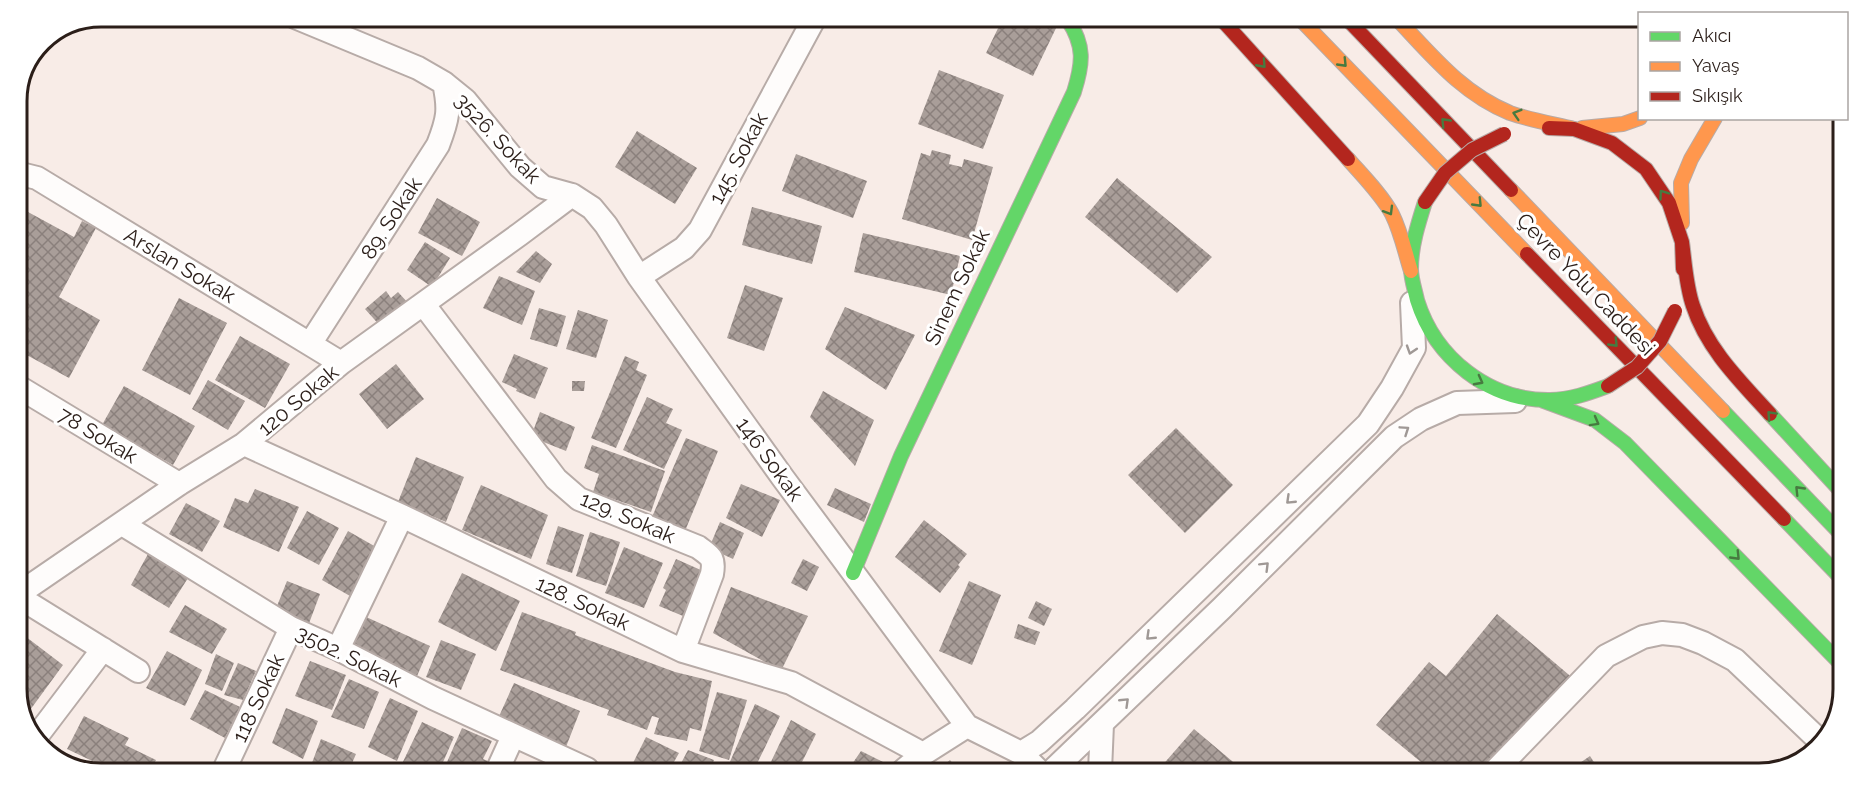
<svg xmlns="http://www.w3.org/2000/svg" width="1860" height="790" viewBox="0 0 1860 790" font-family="Raleway,sans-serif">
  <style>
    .building { fill: url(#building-cross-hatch) }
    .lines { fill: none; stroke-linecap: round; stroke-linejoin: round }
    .street-casing { stroke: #b7aba7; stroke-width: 26 }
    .fast-casing { stroke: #b7aba7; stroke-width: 16 }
    .slow-casing { stroke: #b7aba7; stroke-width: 16 }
    .jam-casing { stroke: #b7aba7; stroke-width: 16 }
    .street { stroke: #fefcfb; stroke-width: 22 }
    .fast { stroke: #63d668; stroke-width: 14 }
    .slow { stroke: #ff974d; stroke-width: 14 }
    .jam { stroke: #b3261e; stroke-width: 14 }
    .jam-bridge-casing { stroke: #b7aba7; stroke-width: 16; stroke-linecap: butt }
    .jam-bridge { stroke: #b3261e; stroke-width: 14 }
    .oneway { stroke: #477a40 }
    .oneway2 { stroke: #9f9895 }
    .labels { text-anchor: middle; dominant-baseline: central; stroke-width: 6; stroke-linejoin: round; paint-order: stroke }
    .street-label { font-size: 21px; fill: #2b1e19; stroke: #fff }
    .rim { fill: none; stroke: #2b1e19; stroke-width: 3 }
  </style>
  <defs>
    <pattern id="building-cross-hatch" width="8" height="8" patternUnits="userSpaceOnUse" patternTransform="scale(1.5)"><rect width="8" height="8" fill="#a99e99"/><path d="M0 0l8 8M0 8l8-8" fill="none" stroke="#8a807c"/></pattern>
  </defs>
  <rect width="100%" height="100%" fill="#f8ece7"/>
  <path class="building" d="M1002,20H1053L1058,24L1033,76L986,53Z
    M939,70L1004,95L983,149L918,124Z
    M637,131L697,168L675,204L615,167Z
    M932,150L951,155L949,164L962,167L964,159L993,167L972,240L902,219L921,153L930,156Z
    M796,154L867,181L853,218L782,191Z
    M1117,178L1212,257L1177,293L1085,217Z
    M437,198L480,222L462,256L418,233Z
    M17,206L74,237L82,221L96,228L59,297L100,320L69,378L23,353L19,359L17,357Z
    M752,207L822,226L812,264L742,245Z
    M863,233L960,256L951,295L854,272Z
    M425,242L450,258L432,287L407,270Z
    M536,251L552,264L540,283L516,272Z
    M499,276L535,291L522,325L483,308Z
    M745,285L783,298L764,351L727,338Z
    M386,291L391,298L398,292L409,304L382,328L365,309Z
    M179,298L227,323L190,395L142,370Z
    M845,307L915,335L886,390L825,349Z
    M539,308L566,316L557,347L530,339Z
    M578,310L608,320L596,358L566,349Z
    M240,336L290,364L265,408L215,380Z
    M514,354L548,368L535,399L516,391L517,389L502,382Z
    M625,356L639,362L636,370L647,375L616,448L591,438Z
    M396,364L424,399L387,429L359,394Z
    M208,380L245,401L228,430L192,409Z
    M572,381H585L584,391H572Z
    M124,386L195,426L173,465L102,425Z
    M823,391L874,420L855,466L810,417Z
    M647,397L673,409L666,423L682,430L664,469L623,450Z
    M540,412L575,427L566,451L531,437Z
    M1176,428L1233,485L1185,533L1128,475Z
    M686,438L718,451L685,531L652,517Z
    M17,441L27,446L17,467Z
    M592,445L665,471L651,512L593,492L599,474L584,468Z
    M416,457L464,477L446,522L398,502Z
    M741,484L780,500L762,537L726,518Z
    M481,485L548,515L531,559L462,530Z
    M835,488L871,504L864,522L827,505Z
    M255,489L299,507L279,552L223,527L235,498L248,503Z
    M186,503L220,521L202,552L169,534Z
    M307,511L339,528L319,565L287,548Z
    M924,520L967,554L958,565L960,567L940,593L895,557Z
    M720,522L744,533L733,559L709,548Z
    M558,526L584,535L572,573L546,564Z
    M348,531L376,547L350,596L322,580Z
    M590,532L620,542L606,586L576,576Z
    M624,547L663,563L644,608L605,593Z
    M148,554L188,578L169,608L131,585Z
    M676,559L703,571L683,616L659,606L666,590L663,588Z
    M803,559L819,567L807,591L791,583Z
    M462,573L520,601L496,651L438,622Z
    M287,581L320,594L305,634L271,621Z
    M969,581L1001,595L972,665L939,651Z
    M731,587L808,616L781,671L713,633Z
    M1036,601L1052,609L1044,626L1028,618Z
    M185,605L227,629L212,654L169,632Z
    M522,612L576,632L575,635L675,672L712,681L701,731L690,728L687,741L654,734L659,718L652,716L647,730L607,715L609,710L500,670Z
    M1497,614L1575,680L1498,773L1433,772L1376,725L1429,662L1446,676Z
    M364,616L430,646L414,683L347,654Z
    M1018,624L1040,632L1035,645L1014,638Z
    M17,630L63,665L25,717L17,695Z
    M441,640L476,654L461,690L426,677Z
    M167,651L202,670L185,706L146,688Z
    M216,654L234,663L222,691L205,684Z
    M310,661L346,675L332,710L295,696Z
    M238,663L256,671L243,700L224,695Z
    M349,679L379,692L364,729L331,717Z
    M514,683L580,711L564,752L496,723Z
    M205,690L240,707L225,738L190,719Z
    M717,692L747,700L729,760L699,751Z
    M390,698L418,711L397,761L368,747Z
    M755,704L780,716L754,770H739L729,764Z
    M286,708L318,721L303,759L272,743Z
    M84,716L129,738L125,745L156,760L152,768L105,767L67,749Z
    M791,720L816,734L798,770H767Z
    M422,722L454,737L440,769L400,768Z
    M462,728L492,741L483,759L490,762L486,769H464L447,762Z
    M1194,729L1245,772L1164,771L1160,768Z
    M646,737L679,753L670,769H630Z
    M321,739L356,754L350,768H310Z
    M688,750L714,760L710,770L678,769Z
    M861,751L899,770H848Z
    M1590,756L1601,773H1565Z
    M950,760L959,771L938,770Z"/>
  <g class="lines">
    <g class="street-casing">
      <path id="street" d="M295,17L418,68L444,83L465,100L520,167L543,187L572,195L592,208L606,225L639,277L783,478L967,726L1021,753L1039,771
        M17,173L37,178L341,363
        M639,277L684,248L700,230L814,19
        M424,305L556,479L579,499L698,547C710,556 715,557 712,574L683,651
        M310,344L438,145C448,119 450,110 444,83
        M17,386L179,484
        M244,444L402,516L683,651L791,683L923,754
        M122,524L291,628L338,649L433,698L587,769
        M17,595L179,484L244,444L341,363L520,234L572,195
        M17,596L138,671
        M338,649L402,516
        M34,740L103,649
        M1021,753L1039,742L1075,709L1368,424L1392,388L1414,348L1412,303
        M225,768L291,628
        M498,769L513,736
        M904,770L923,754L967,726
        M1052,771L1222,608L1394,437L1421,419L1457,403L1515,401
        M1100,771L1102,724
        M1493,773L1606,656L1643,637L1662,633L1682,635L1703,643L1735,660L1821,742"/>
    </g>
    <g class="fast-casing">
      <path id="fast" d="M1425,202C1418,224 1411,246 1411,269C1411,279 1415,290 1417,300C1435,358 1489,401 1550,400C1570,400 1589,393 1608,386
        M1541,400L1595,420L1625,443L1838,661
        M1723,411L1839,532
        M1770,414L1839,489
        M1784,519L1839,576
        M853,573L901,456L1074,92C1083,63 1085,46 1068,20"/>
    </g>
    <g class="slow-casing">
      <path id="slow" d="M1302,21L1527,254
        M1399,21C1433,57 1463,94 1510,113C1530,120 1553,124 1574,129
        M1582,128L1623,124L1640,118
        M1348,159C1362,175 1382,195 1392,214C1401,232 1405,252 1411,271
        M1511,190L1723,411
        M1682,223L1681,183L1691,159L1715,118"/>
    </g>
    <g class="jam-casing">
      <path id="jam" d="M1223,21L1348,159
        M1349,21L1511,190
        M1549,128L1574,129L1612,143L1646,169L1669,203L1682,242L1683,269
        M1682,242C1685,263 1686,286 1693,306C1707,349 1740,381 1770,414
        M1527,254L1784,519"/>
    </g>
    <use href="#street" class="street"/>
    <use href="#fast" class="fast"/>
    <use href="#slow" class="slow"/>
    <use href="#jam" class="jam"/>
    <g class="jam-bridge-casing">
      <path id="jam-bridge" d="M1425,202L1445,173L1472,150L1504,134
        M1608,386L1637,367L1660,341L1675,311"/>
    </g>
    <use href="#jam-bridge" class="jam-bridge"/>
  </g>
  <defs><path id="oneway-chevron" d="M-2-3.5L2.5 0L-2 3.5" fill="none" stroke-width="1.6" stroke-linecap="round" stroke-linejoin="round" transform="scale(1.5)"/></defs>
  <g class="oneway">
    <use href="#oneway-chevron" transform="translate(1343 63) rotate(46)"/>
    <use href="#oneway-chevron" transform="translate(1262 64) rotate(48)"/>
    <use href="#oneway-chevron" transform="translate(1517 114) rotate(-163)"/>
    <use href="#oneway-chevron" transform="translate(1445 122) rotate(-134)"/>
    <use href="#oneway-chevron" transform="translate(1663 194) rotate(-125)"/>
    <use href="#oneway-chevron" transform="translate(1478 203) rotate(46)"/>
    <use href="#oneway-chevron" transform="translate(1389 211) rotate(59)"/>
    <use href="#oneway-chevron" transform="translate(1614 343) rotate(46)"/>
    <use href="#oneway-chevron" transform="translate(1479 381) rotate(28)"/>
    <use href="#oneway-chevron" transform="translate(1771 415) rotate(-133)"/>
    <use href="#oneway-chevron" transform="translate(1595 422) rotate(29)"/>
    <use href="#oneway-chevron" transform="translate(1799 490) rotate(-134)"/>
    <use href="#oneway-chevron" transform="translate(1736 556) rotate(46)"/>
  </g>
  <g class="oneway2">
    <use href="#oneway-chevron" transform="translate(1411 350) rotate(108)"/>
    <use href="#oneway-chevron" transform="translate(1405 430) rotate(-34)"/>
    <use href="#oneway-chevron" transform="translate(1290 500) rotate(136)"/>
    <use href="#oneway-chevron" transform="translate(1265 566) rotate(-45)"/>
    <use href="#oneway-chevron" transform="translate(1150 636) rotate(136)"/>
    <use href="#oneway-chevron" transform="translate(1125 702) rotate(-44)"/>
  </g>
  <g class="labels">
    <g class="street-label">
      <text transform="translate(498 138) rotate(47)">3526. Sokak</text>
      <text transform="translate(738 158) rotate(-62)">145. Sokak</text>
      <text transform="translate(391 218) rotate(-57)">89. Sokak</text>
      <text transform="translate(180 265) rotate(31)">Arslan Sokak</text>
      <text transform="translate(1586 284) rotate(46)">Çevre Yolu Caddesi</text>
      <text transform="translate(957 287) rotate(-65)">Sinem Sokak</text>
      <text transform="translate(298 400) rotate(-40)">120 Sokak</text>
      <text transform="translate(98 435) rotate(31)">78 Sokak</text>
      <text transform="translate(770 459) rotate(54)">146 Sokak</text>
      <text transform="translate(628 517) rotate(23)">129. Sokak</text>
      <text transform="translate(583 603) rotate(25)">128. Sokak</text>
      <text transform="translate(349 656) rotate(26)">3502. Sokak</text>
      <text transform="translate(258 698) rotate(-65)">118 Sokak</text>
    </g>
  </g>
  <path d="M0 0H1860V790H0ZM101 27H1759A74 74 0 0 1 1833 101V689A74 74 0 0 1 1759 763H101A74 74 0 0 1 27 689V101A74 74 0 0 1 101 27Z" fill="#fff" fill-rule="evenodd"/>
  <path class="rim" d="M101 27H1759A74 74 0 0 1 1833 101V689A74 74 0 0 1 1759 763H101A74 74 0 0 1 27 689V101A74 74 0 0 1 101 27Z"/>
  <rect x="1638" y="12" width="210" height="108" fill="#ffffff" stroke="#aaa5a3" stroke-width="1.5"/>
  <rect x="1650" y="32" width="30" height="9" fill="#63d668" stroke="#aaa5a3" stroke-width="1.5"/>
  <text x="1692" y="42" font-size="18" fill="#2b1e19">Akıcı</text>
  <rect x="1650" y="62" width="30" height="9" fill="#ff974d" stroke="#aaa5a3" stroke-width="1.5"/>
  <text x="1692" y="72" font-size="18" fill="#2b1e19">Yavaş</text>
  <rect x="1650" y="92" width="30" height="9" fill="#b3261e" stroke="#aaa5a3" stroke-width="1.5"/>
  <text x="1692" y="102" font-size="18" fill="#2b1e19">Sıkışık</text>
</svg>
